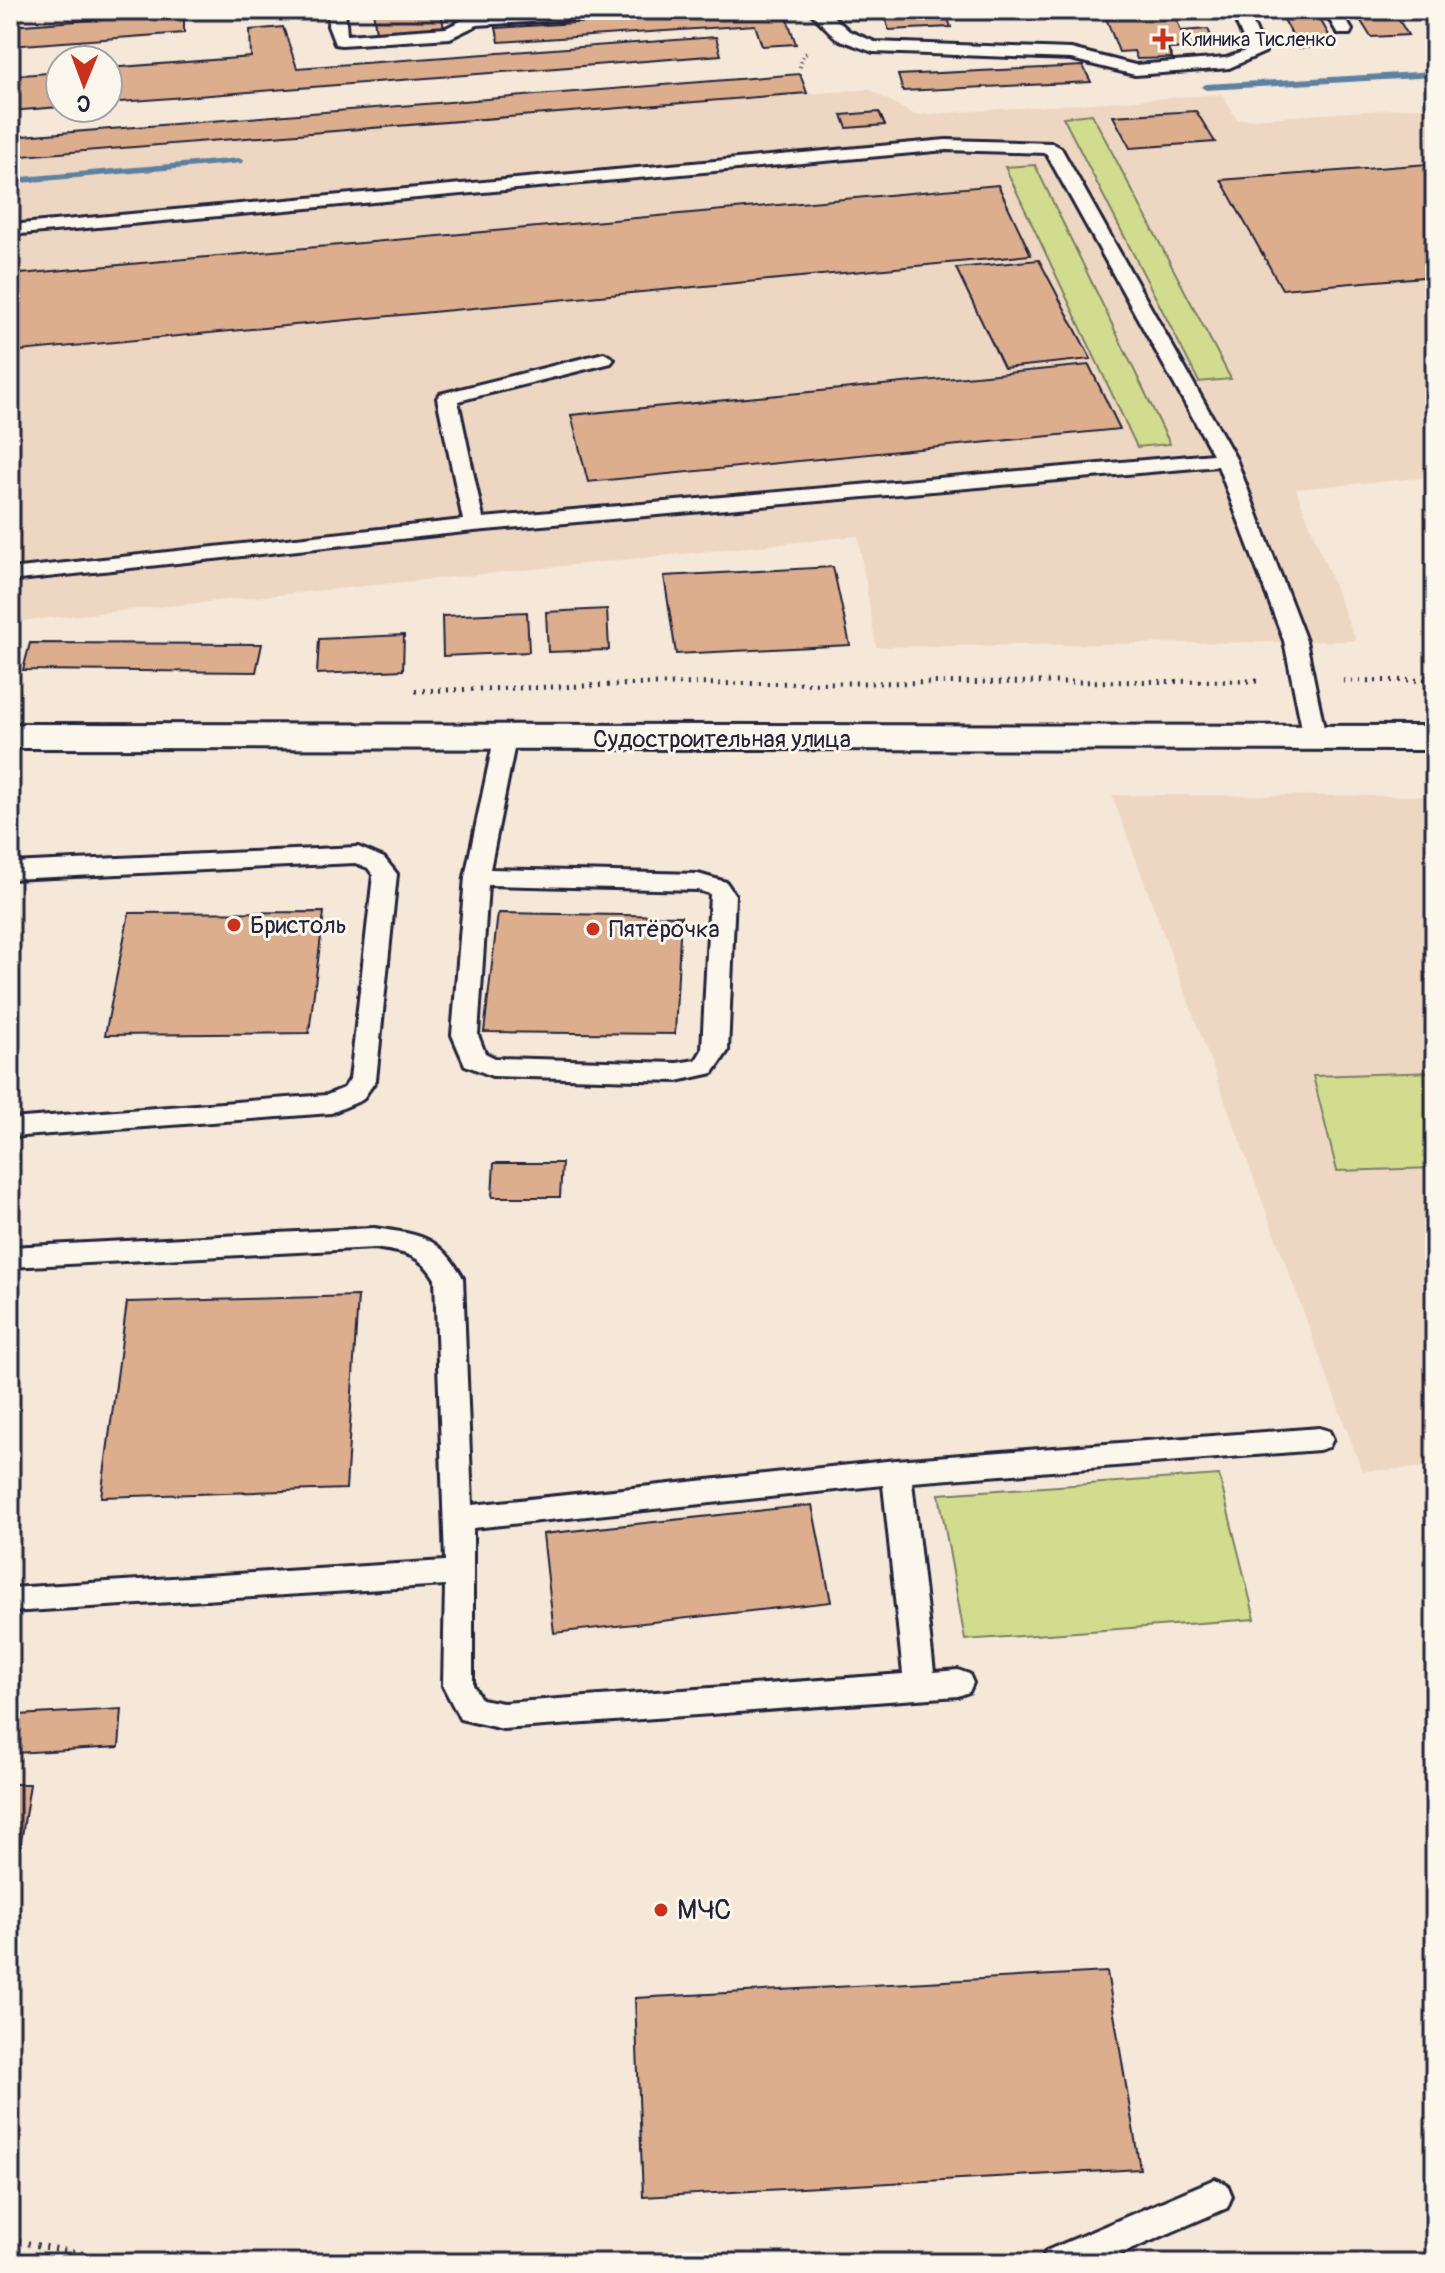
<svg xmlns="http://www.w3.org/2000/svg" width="1445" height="2273" viewBox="0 0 1445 2273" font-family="Pangolin,sans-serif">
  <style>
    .built { fill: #eed7c2 }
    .green { fill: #d1dc8f; stroke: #7a7f65; stroke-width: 2 }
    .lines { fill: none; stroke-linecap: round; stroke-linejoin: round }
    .stream { fill: #5e81a1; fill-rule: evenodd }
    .building { fill: #dcae8e; stroke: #22223b; stroke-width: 2 }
    .service-casing { stroke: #22223b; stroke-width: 6 }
    .minor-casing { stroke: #22223b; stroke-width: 6 }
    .path-far2 { stroke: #22223b; stroke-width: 4; stroke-dasharray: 1 4; stroke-linecap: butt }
    .path-far1 { stroke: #22223b; stroke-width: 5; stroke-dasharray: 2 6; stroke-linecap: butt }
    .path { stroke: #22223b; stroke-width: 6; stroke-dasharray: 2 7; stroke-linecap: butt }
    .service { fill: #fbf7ec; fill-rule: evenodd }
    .minor { fill: #fbf7ec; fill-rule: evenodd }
    .poi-dot { fill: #c8321e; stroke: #fbf7ec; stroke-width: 3 }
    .labels { text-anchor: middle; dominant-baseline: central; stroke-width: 6; stroke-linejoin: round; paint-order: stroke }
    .far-poi-label { font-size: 20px; fill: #22223b; stroke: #fbf7ec; text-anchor: start }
    .street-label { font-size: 24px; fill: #22223b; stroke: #fbf7ec }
    .poi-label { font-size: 24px; fill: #22223b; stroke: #fbf7ec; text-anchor: start }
    .near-poi-label { font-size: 28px; fill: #22223b; stroke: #fbf7ec; text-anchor: start }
  </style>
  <rect width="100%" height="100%" fill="#f5e8d9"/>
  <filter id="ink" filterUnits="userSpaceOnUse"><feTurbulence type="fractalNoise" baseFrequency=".0125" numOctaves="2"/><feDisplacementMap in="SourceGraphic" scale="16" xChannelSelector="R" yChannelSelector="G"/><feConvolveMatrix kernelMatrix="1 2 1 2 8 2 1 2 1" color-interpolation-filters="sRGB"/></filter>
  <g filter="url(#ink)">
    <path class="built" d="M869,89L915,115L1222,94L1237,120L1435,106V477L1296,489L1356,641L876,647L858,536L10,622V156Z
      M1112,795L1435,796V1467L1362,1471Z"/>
    <path class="green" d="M1092,114L1231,379L1199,382L1063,117Z
      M1035,165L1170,444L1137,447L1005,167Z
      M1435,1072V1168L1337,1171L1313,1076Z
      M1219,1475L1255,1619L965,1640L939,1494Z"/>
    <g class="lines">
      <path class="stream" d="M1435,71V77L1206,90L1201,87L1206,84Z
        M239,158L244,161L243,163L10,184V178Z"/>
    </g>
    <path class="building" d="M373,10H441L444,29L376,33Z
      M784,10L796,44L762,46L755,25L499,42L496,28Z
      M882,10H1028L946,14L951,27L889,30Z
      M1103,10H1173L1181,31L1208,29L1216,47L1168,49L1172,58L1137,59L1134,51L1119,52Z
      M1279,10H1315L1335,46L1299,48Z
      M1354,10H1393L1408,35L1371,37Z
      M184,13V33L10,46V26Z
      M283,27L297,68L716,37L721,55L108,103V68L251,57L250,30Z
      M1083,66L1091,82L903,91L898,75Z
      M60,72V107L10,111V76Z
      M800,74L807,93L10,157V137Z
      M1196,111L1215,142L1130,148L1113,116Z
      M879,112L885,125L847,128L842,115Z
      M1428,164L1435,174V276L1282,289L1221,180Z
      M998,185L1031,255L10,352V275Z
      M1039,260L1091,359L1004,368L956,268Z
      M1089,365L1120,429L588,482L571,415Z
      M833,567L850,645L676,654L664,576Z
      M607,609L609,650L548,652L546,612Z
      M527,612L529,652L443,656L442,616Z
      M404,635L403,670L317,674L319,639Z
      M30,643L262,644L256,672L23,670Z
      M324,912L309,1033L105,1035L129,913Z
      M498,913L681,916L675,1034L484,1032Z
      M494,1163H562L560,1197H492Z
      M358,1296L346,1489L101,1497L127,1302Z
      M812,1505L831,1602L554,1633L543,1534Z
      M122,1709L119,1747L14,1753L18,1715Z
      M10,1784H30L20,1849H10Z
      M1107,1972L1140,2169L643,2197L635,1998Z"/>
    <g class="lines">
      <g class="service-casing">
        <path id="service" d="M329,10H345L347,35L446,28L473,15L561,10H655L647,15L477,25L450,38L341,45L335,44L328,26Z
          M808,10H826L849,31L875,42L1071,49L1135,65L1226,58L1248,50L1231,10H1247L1265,52L1229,68L1135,75L1071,59L873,52L837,39Z
          M1324,10H1340L1352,30L1350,34H1338Z
          M946,140L1052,143L1061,148L1236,459L1306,641L1326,738L1323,743H1307L1304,738L1284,641L1218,466L474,531L10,581V569L463,520L437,398L440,394L604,353L614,359L611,363L458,401L483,518L1213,454L1046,153L946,150L10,235V225Z
          M505,732L513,734L516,739L490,869L698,874L726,882L735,895L728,1051L713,1073L677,1081L492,1076L465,1065L452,1035L465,877L494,739L497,734ZM488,885L697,890L710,894L702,1050L696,1060L677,1063L495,1058L485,1053L478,1035Z
          M358,847L384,858L397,874L376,1080L362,1100L331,1113L10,1137V1119L327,1095L344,1088L350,1079L373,875L368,868L355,863L10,879V863Z
          M374,1228C420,1235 439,1235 463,1278L472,1505L896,1460L1319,1428L1329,1431L1333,1439L1329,1447L1319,1450L912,1482L934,1672L958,1670L969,1674L973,1683L969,1692L958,1696L503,1729L460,1719L443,1686L445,1585L10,1612V1588L445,1561L435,1279C420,1253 402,1252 374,1248L10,1267V1247ZM883,1485L903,1674L503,1703L481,1699L473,1685V1528Z
          M1215,2179L1227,2184L1232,2196L1227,2208L1100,2263H1041L1046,2251Z"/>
      </g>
      <g class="minor-casing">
        <path id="minor" d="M10,724L1435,726V750L10,748Z"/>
      </g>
      <path class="path-far2" d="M800,67L803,55L809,52"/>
      <path class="path-far1" d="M1343,681L1435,680
        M415,691L652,684L1261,681"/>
      <path class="path" d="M10,2240L130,2263"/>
      <use href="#service" class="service"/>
      <use href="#minor" class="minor"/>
    </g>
  </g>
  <g class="poi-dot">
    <path d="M1159 27h8v8h8v8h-8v8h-8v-8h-8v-8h8z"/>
    <circle cx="234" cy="925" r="8"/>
    <circle cx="593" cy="929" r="8"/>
    <circle cx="661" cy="1910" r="8"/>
  </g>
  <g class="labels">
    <g class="far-poi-label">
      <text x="1181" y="39">Клиника Тисленко</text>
    </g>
    <g class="street-label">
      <text x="722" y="739">Судостроительная улица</text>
    </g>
    <g class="poi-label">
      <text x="250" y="925">Бристоль</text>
      <text x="609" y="929">Пятёрочка</text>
    </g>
    <g class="near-poi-label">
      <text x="677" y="1910">МЧС</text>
    </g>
  </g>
  <rect width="1445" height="2273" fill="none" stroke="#fbf7ec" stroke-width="40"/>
  <rect x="20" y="20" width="1405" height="2233" fill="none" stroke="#22223b" stroke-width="3" filter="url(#ink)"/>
  <g transform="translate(84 84) rotate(181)"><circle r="38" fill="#fbf7ec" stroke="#a4a2a5" stroke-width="2"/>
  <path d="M0-6L14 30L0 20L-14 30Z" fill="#c8321e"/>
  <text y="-12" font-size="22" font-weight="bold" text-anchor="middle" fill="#22223b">С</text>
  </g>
</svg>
